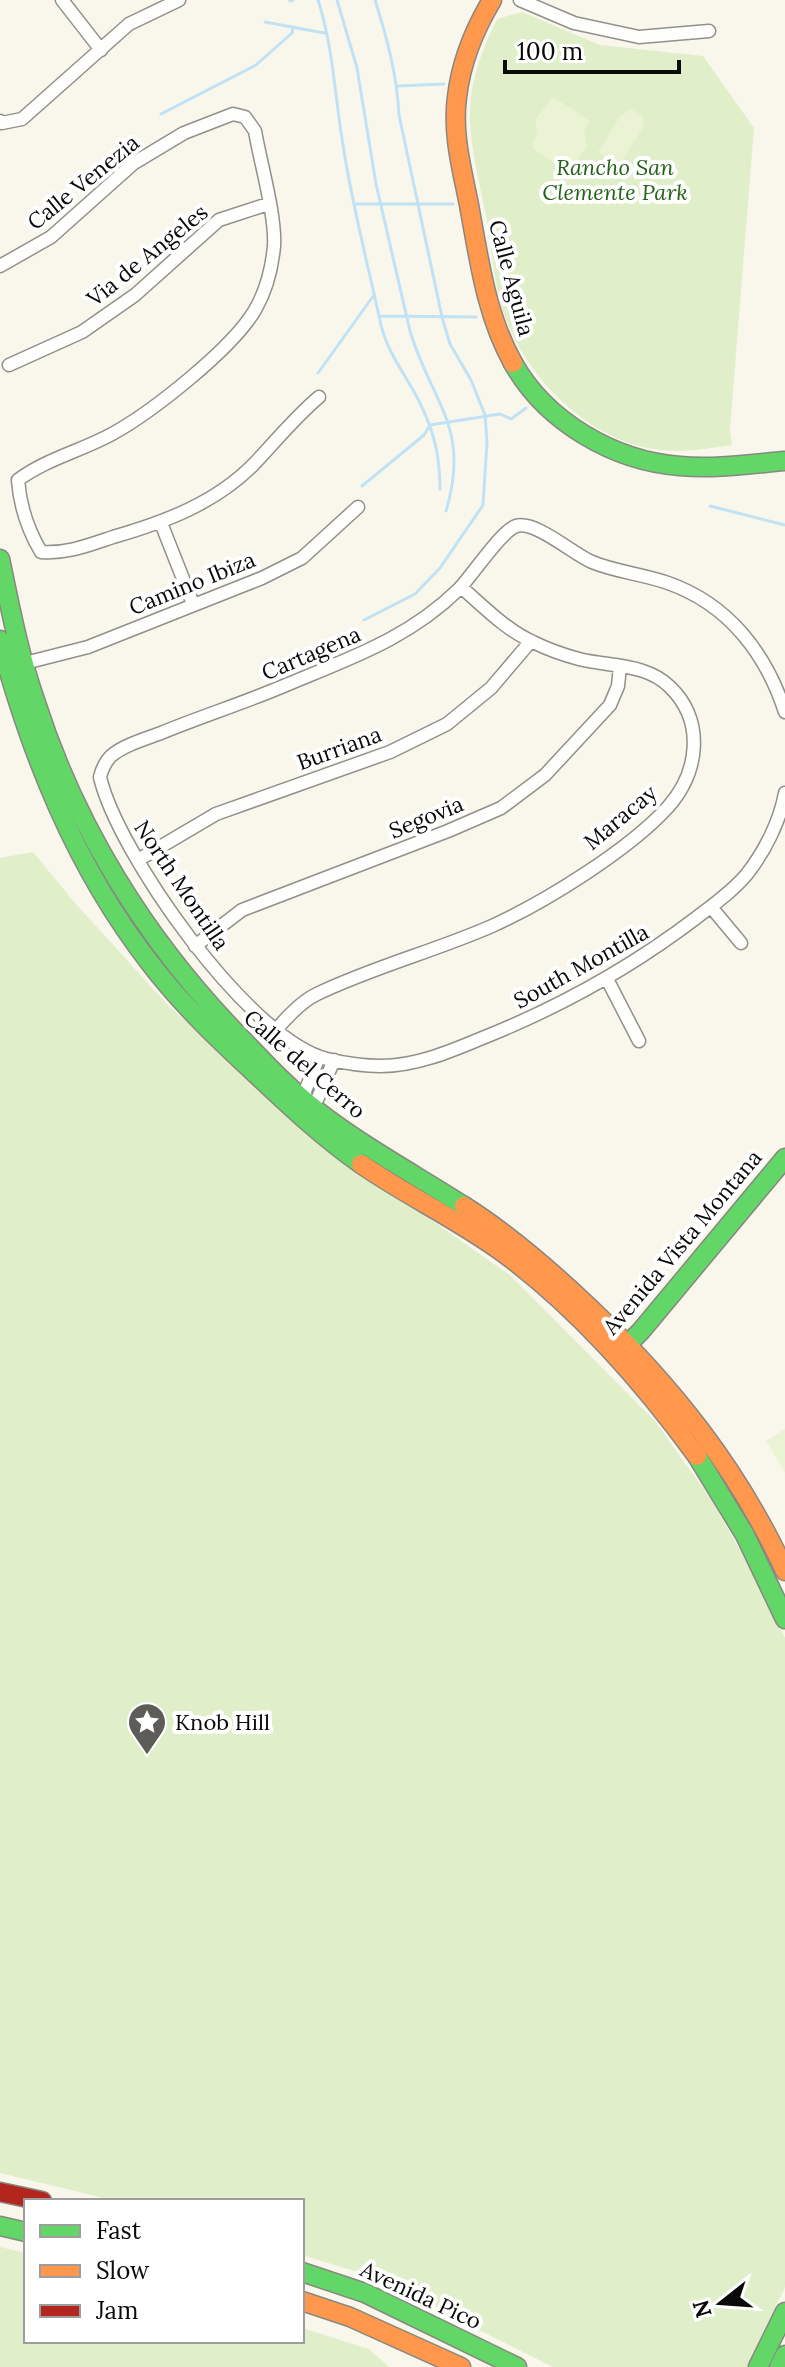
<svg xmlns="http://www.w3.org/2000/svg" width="785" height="2367" viewBox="0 0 785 2367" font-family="Lora,serif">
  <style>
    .green { fill: #e0efca }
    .pitch { fill: #ebf3d5 }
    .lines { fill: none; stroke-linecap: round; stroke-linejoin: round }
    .stream { stroke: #c1e2f4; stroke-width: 3 }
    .street-casing { stroke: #91908b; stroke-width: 15 }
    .fast-casing { stroke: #888782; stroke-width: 21 }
    .slow-casing { stroke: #888782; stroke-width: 21 }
    .jam-casing { stroke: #888782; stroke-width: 21 }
    .street { stroke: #fefefc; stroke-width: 12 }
    .fast { stroke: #63d668; stroke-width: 18 }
    .slow { stroke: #ff974d; stroke-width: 18 }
    .jam { stroke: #b3261e; stroke-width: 18 }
    .labels { text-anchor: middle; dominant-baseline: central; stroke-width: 8; stroke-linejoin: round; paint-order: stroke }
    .park-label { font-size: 22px; font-style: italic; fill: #276219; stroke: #fff }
    .street-label { font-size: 22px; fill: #090909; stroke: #fff }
    .poi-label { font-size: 22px; fill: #090909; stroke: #fff; text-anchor: start }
  </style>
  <rect width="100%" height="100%" fill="#f9f7ec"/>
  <path class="green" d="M522,12L600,45L703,56L754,128L730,429L732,445C701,450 667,455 635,445C573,426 519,367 501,305C494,280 492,252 488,226C471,137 454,106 497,19Z
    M33,852L75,903L167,1004L310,1135L511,1276L655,1421L710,1498L762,1588L785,1638V2287L747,2367H553L371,2276L302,2255V2201H116L0,2173V858Z
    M0,2247L26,2253V2341H302V2328L369,2349L389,2367H0Z"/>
  <path class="pitch" d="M553,97L590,121L584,132L587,146L571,169L566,170L533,149L532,145L537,133L535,120Z
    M630,109L642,115L643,128L618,166L598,152L620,117Z
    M785,1429V1473L766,1441Z"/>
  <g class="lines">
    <path class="stream" d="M318,0C333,46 335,97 343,145C352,205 368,265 381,325C388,354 406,375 419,401C434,431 440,456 440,489
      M337,0L357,68L376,184L410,331C432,404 471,427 446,511
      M290,1L293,0
      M265,22L324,33
      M398,86L444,84
      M161,114L256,65L292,33L293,28
      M356,204H453
      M380,316L476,317
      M318,373L374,295
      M362,486L424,435L430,425L500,414L511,419L526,408
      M710,506L785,525
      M364,620L415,594L440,568L483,505L487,442L485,415L471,380L450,344L442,317L399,115C397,75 387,38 375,0"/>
    <g class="street-casing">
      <path id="street" d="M62,0L101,50
        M520,0L574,23L639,37L709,31
        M0,121L2,123L22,119L129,24L179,0
        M0,266L51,237L134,163L184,133L233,114L245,117L255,131C260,161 276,216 274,246C272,268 266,291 255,310C232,349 152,412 112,434C81,451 46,459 18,480C20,507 28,530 41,552C67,554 89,545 113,537C165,522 216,503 254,464C276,441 295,417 319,397
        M9,365L82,332L135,295L219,220L268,204
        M161,523L193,604
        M19,662H29L88,647L262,578L302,558L358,507
        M785,712C766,653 728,604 668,583C643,574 616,572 592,562C573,554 535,520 516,526C501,531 472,576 459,589C408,639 350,658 286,685C244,703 202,716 161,733C145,739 124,745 111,756C105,762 102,769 100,777C117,852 249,1040 327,1059C344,1063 363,1066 381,1066C415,1066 449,1052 480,1039C558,1008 629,969 696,918C713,905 733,891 747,874C765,851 780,821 785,793
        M138,860L216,814L390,752L447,724L491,688L531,641
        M711,907L741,943
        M195,946L242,910L448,831L501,808L545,775L610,705L618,686L620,666
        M607,979L639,1041
        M276,1030C287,1017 302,1001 317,994C373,967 435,951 492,926C545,902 629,850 668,807C699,772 705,721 670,687C646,663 610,667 579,659C564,655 547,649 533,642C506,630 483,606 461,587
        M306,1102L305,1091L319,1057
        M306,1102L317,1100L334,1060"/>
    </g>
    <g class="fast-casing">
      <path id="fast" d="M513,363C546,422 614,461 680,466C715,469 750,464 785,461
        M0,559C10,607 19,654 35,700C75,826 146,940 237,1034C262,1060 288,1088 316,1110C362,1146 414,1174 464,1206
        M0,640C31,755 76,868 150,963C182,1005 220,1041 259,1077C292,1108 324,1138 361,1164
        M621,1351L641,1331L785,1158
        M697,1456L745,1535L785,1619
        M0,2226L26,2232
        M302,2272L365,2293L517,2367
        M758,2367L785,2312
        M779,2367L785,2355"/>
    </g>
    <g class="slow-casing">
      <path id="slow" d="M492,0C474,30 461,62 457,97C452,134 462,169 469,205C479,259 486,315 513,363
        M361,1164C407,1196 459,1220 505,1254C579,1309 643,1382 697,1456
        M464,1206C510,1235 551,1271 591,1309C672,1386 738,1469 785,1571
        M302,2301L350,2317L461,2367"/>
    </g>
    <g class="jam-casing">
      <path id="jam" d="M0,2192L42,2201"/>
    </g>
    <use href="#street" class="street"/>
    <use href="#fast" class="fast"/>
    <use href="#slow" class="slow"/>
    <use href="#jam" class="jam"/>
  </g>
  <defs>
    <g id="sight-pin" transform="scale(2)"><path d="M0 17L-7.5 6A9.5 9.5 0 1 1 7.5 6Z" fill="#5d5c58" stroke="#fff"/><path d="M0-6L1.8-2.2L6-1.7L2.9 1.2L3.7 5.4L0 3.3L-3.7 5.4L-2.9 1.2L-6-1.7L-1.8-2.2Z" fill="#fff"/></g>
  </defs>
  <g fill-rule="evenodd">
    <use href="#sight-pin" x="147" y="1722"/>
  </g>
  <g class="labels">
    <g class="park-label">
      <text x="615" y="167">Rancho San<tspan x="615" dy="25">Clemente Park</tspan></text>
    </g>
    <g class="street-label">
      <text transform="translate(83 182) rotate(-39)">Calle Venezia</text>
      <text transform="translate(147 255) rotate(-39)">Via de Angeles</text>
      <text transform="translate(512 278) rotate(75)">Calle Aguila</text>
      <text transform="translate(192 583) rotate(-22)">Camino Ibiza</text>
      <text transform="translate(311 653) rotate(-23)">Cartagena</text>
      <text transform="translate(339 748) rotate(-20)">Burriana</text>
      <text transform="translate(426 817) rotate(-22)">Segovia</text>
      <text transform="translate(620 817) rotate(-40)">Maracay</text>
      <text transform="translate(182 885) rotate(56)">North Montilla</text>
      <text transform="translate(581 966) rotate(-29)">South Montilla</text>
      <text transform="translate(305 1064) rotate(41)">Calle del Cerro</text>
      <text transform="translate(682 1242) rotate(-50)">Avenida Vista Montana</text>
      <text transform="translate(421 2295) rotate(25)">Avenida Pico</text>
    </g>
    <g class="poi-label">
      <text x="175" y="1722">Knob Hill</text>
    </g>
  </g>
  <rect x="24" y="2199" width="280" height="144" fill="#ffffff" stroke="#9d9d9d" stroke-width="2"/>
  <rect x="40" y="2225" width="40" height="12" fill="#63d668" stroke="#9d9d9d" stroke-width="2"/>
  <text x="96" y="2239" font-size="24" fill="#090909">Fast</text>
  <rect x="40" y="2265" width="40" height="12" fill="#ff974d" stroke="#9d9d9d" stroke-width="2"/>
  <text x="96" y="2279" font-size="24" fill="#090909">Slow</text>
  <rect x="40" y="2305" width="40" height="12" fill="#b3261e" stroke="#9d9d9d" stroke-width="2"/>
  <text x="96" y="2319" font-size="24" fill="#090909">Jam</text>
  <g transform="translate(721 2303) rotate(253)" stroke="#ffffff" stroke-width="6" paint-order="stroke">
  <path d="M0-6L14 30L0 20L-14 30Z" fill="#090909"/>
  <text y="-12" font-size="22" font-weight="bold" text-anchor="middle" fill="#090909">N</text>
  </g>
  <path d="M505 60v12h174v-12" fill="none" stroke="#090909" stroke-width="4"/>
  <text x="517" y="60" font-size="24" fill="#090909" stroke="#ffffff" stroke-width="6" paint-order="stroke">100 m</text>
</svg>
